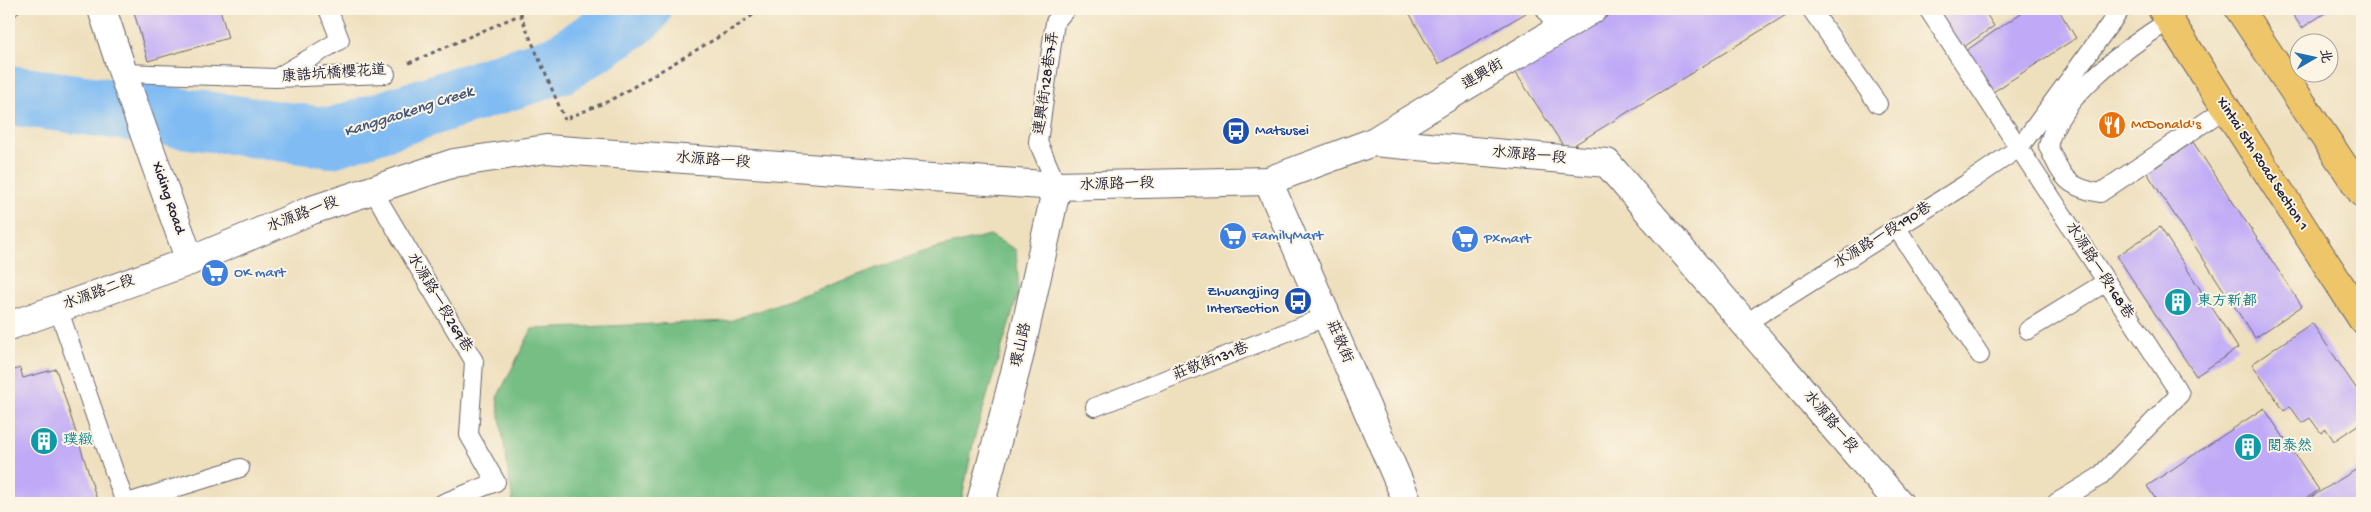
<svg xmlns="http://www.w3.org/2000/svg" width="2371" height="512" viewBox="0 0 2371 512" font-family="'Gochi Hand','LXGW WenKai TC',sans-serif">
  <style>
    .forest { fill: #76be84; stroke: #4c7060 }
    .lines { fill: none; stroke-linecap: round; stroke-linejoin: round }
    .river { stroke: #80bcf3; stroke-width: 60 }
    .building { fill: #c0aaf7 }
    .service-casing { stroke: #696468; stroke-width: 20 }
    .minor-casing { stroke: #696468; stroke-width: 30 }
    .tertiary-casing { stroke: #696468; stroke-width: 30 }
    .primary-casing { stroke: #696468; stroke-width: 30 }
    .path { stroke: #696468; stroke-width: 3; stroke-dasharray: 4 4; stroke-linecap: butt }
    .service { stroke: #fff; stroke-width: 18 }
    .minor { stroke: #fff; stroke-width: 28 }
    .tertiary { stroke: #fff; stroke-width: 28 }
    .primary { stroke: #eec569; stroke-width: 28 }
    .labels { text-anchor: middle; dominant-baseline: central; stroke-width: 4; stroke-linejoin: round; paint-order: stroke }
    .street-label { font-size: 15px; fill: #22223b; stroke: #fcf5e5 }
    .food-label { font-size: 15px; fill: #c56008; stroke: #fcf5e5; text-anchor: start }
    .transit-label { font-size: 15px; fill: #164399; stroke: #fcf5e5; text-anchor: start }
    .shop-label { font-size: 15px; fill: #366cbe; stroke: #fcf5e5; text-anchor: start }
    .culture-label { font-size: 15px; fill: #0d838f; stroke: #fcf5e5; text-anchor: start }
    .water-label { font-size: 16px; font-style: italic; fill: #43587b; stroke: #fcf5e5 }
  </style>
  <rect width="100%" height="100%" fill="#fcf5e5"/>
  <filter id="ink" filterUnits="userSpaceOnUse"><feTurbulence type="fractalNoise" baseFrequency=".02" numOctaves="2"/><feDisplacementMap in="SourceGraphic" scale="10" xChannelSelector="R" yChannelSelector="G"/><feConvolveMatrix kernelMatrix="1 2 1 2 8 2 1 2 1" color-interpolation-filters="sRGB"/></filter>
  <filter id="wash" filterUnits="userSpaceOnUse"><feTurbulence type="fractalNoise" baseFrequency=".0096" numOctaves="4" result="noise"/><feDisplacementMap in="SourceGraphic" scale="20" xChannelSelector="R" yChannelSelector="G"/><feGaussianBlur stdDeviation="1.12" result="paint"/><feColorMatrix in="noise" values="0 0 0 0 0 0 0 0 0 0 0 0 0 0 0 0 0 1.4 0 .05"/><feComposite in="paint" operator="in"/></filter>
  <g filter="url(#wash)">
    <rect width="100%" height="100%" fill="#eedfbd"/>
    <path class="forest" d="M990,235L1016,250L1019,291L974,439L961,503H513L497,398L532,329L730,321L925,251Z"/>
    <g class="lines">
      <path class="river" d="M9,95L331,138L560,64L631,18L641,9"/>
    </g>
    <g id="blocks">
      <path class="building" d="M9,9H21L9,24Z
        M133,9H220L228,38L148,61Z
        M1407,9H1524L1526,13L1438,64Z
        M1620,9H1789L1791,12L1566,150L1514,70Z
        M1934,9H1983L1994,26L1961,49Z
        M2027,9H2058L2076,38L1990,94L1964,52Z
        M2289,9H2331L2302,28Z
        M2193,142L2302,306L2255,338L2147,173Z
        M2160,227L2238,348L2196,376L2117,256Z
        M2312,323L2362,397V422L2334,441L2326,429L2321,433L2310,418L2302,423L2290,406L2284,411L2252,364Z
        M20,368L23,378L56,369L98,503H9V372Z
        M2264,408L2319,490L2299,503H2158L2147,486Z
        M2362,466V503H2311L2308,499Z"/>
    </g>
  </g>
  <g filter="url(#ink)">
    <use href="#blocks" fill-opacity="0" stroke="#696468" stroke-width="1"/>
    <g class="lines">
      <g class="service-casing">
        <path id="service" d="M1545,9L1558,30
          M1811,9L1878,104
          M1928,9L2180,394L2099,477L2056,503
          M2170,20C2127,47 2060,96 2048,146C2062,176 2065,187 2100,193L2226,108
          M123,73L275,78L386,74
          M278,77L340,40L328,9
          M1057,186L1038,142L1055,22L1066,9
          M372,189L474,361L469,435L496,482L443,503
          M1896,227L1980,355
          M58,308L125,503
          M1746,323L1966,184L2019,148L2121,9
          M2028,330L2106,282
          M1095,407L1328,316
          M127,503L240,468"/>
      </g>
      <g class="minor-casing">
        <path id="minor" d="M1373,142L1607,163L1899,503
          M1268,181L1408,503
          M9,326L190,261
          M981,503L1019,357L1057,186"/>
      </g>
      <g class="tertiary-casing">
        <path id="tertiary" d="M102,9L127,85L190,261L312,210L454,163L546,149L1057,186L1268,181L1373,142L1593,9"/>
      </g>
      <g class="primary-casing">
        <path id="primary" d="M2162,9L2362,319
          M2239,9L2362,193"/>
      </g>
      <path class="path" d="M520,14L565,120
        M409,63L533,9
        M568,118L611,100L739,25L761,9"/>
      <use href="#service" class="service"/>
      <use href="#minor" class="minor"/>
      <use href="#tertiary" class="tertiary"/>
      <use href="#primary" class="primary"/>
    </g>
  </g>
  <defs>
    <g id="restaurant-disc" transform="scale(1.4375)"><circle r="9.5" fill="#e8710a" stroke="#fcf5e5"/><path d="M-5-6h1v4h1v-4h1v4h1v-4h1v5L-1.5 .5V6h-2V.5L-5-1ZM5-6V6H3V1.5H1.5Q1.5-4 5-6Z" fill="#fff"/></g>
    <g id="bus-disc" transform="scale(1.4375)"><circle r="9.5" fill="#1a4fb4" stroke="#fcf5e5"/><path d="M-5-6H5V4H4V6H2V4H-2V6H-4V4H-5ZM-3.5-4V0h7V-4ZM-3.5 1.2v1.5H-2V1.2ZM2 1.2v1.5H3.5V1.2Z" fill="#fff"/></g>
    <g id="supermarket-disc" transform="scale(1.4375)"><circle r="9.5" fill="#3f7fe0" stroke="#fcf5e5"/><path d="M-6-5.5h2.5l.6 2H6L4.5 2H-2.5L-4.4-4H-6ZM-1.5 3.2a1.3 1.3 0 1 0 .1 0ZM3 3.2a1.3 1.3 0 1 0 .1 0Z" fill="#fff"/></g>
    <g id="building-disc" transform="scale(1.4375)"><circle r="9.5" fill="#0f9aa8" stroke="#fcf5e5"/><path d="M-4-6H4V6H1V3H-1V6H-4ZM-2.5-4.3h1.7v1.8h-1.7ZM.8-4.3h1.7v1.8H.8ZM-2.5-1h1.7V.8h-1.7ZM.8-1h1.7V.8H.8Z" fill="#fff"/></g>
  </defs>
  <g fill-rule="evenodd">
    <use href="#restaurant-disc" x="2112" y="125"/>
    <use href="#bus-disc" x="1236" y="131"/>
    <use href="#supermarket-disc" x="1233" y="236"/>
    <use href="#supermarket-disc" x="1465" y="239"/>
    <use href="#supermarket-disc" x="215" y="273"/>
    <use href="#bus-disc" x="1298" y="301"/>
    <use href="#building-disc" x="2178" y="302"/>
    <use href="#building-disc" x="44" y="441"/>
    <use href="#building-disc" x="2248" y="447"/>
  </g>
  <g class="labels">
    <g class="street-label">
      <text transform="translate(334 74) rotate(-4)">康誥坑橋櫻花道</text>
      <text transform="translate(1483 75) rotate(-31)">連興街</text>
      <text transform="translate(1047 83) rotate(-82)">連興街128巷7弄</text>
      <text transform="translate(1529 156) rotate(5)">水源路一段</text>
      <text transform="translate(713 161) rotate(4)">水源路一段</text>
      <text transform="translate(2262 164) rotate(57)">Xintai 5th Road Section 1</text>
      <text transform="translate(1117 185) rotate(-2)">水源路一段</text>
      <text transform="translate(168 198) rotate(71)">Xiding Road</text>
      <text transform="translate(303 215) rotate(-21)">水源路一段</text>
      <text transform="translate(1883 236) rotate(-32)">水源路一段190巷</text>
      <text transform="translate(2099 271) rotate(57)">水源路一段168巷</text>
      <text transform="translate(99 293) rotate(-20)">水源路二段</text>
      <text transform="translate(439 303) rotate(59)">水源路一段269巷</text>
      <text transform="translate(1339 342) rotate(67)">莊敬街</text>
      <text transform="translate(1022 345) rotate(-77)">環山路</text>
      <text transform="translate(1211 362) rotate(-21)">莊敬街131巷</text>
      <text transform="translate(1830 422) rotate(50)">水源路一段</text>
    </g>
    <g class="food-label">
      <text x="2131" y="125">McDonald's</text>
    </g>
    <g class="transit-label">
      <text x="1255" y="131">Matsusei</text>
      <text x="1279" y="292" text-anchor="end">Zhuangjing<tspan x="1279" dy="17">Intersection</tspan></text>
    </g>
    <g class="shop-label">
      <text x="1252" y="236">FamilyMart</text>
      <text x="1484" y="239">Pxmart</text>
      <text x="234" y="273">OK mart</text>
    </g>
    <g class="culture-label">
      <text x="2197" y="302">東方新都</text>
      <text x="63" y="441">璞緻</text>
      <text x="2267" y="447">閱泰然</text>
    </g>
    <g class="water-label">
      <text transform="translate(409 113) rotate(-18)">Kanggaokeng Creek</text>
    </g>
  </g>
  <rect width="2371" height="512" fill="none" stroke="#fcf5e5" stroke-width="30"/>
  <g transform="translate(2314 58) rotate(81)"><circle r="24" fill="#fcf5e5" stroke="#a5a1a1"/>
  <path d="M0-4L9 19L0 12L-9 19Z" fill="#1f6fb2"/>
  <text y="-8" font-size="14" font-weight="bold" text-anchor="middle" fill="#22223b">北</text>
  </g>
</svg>
